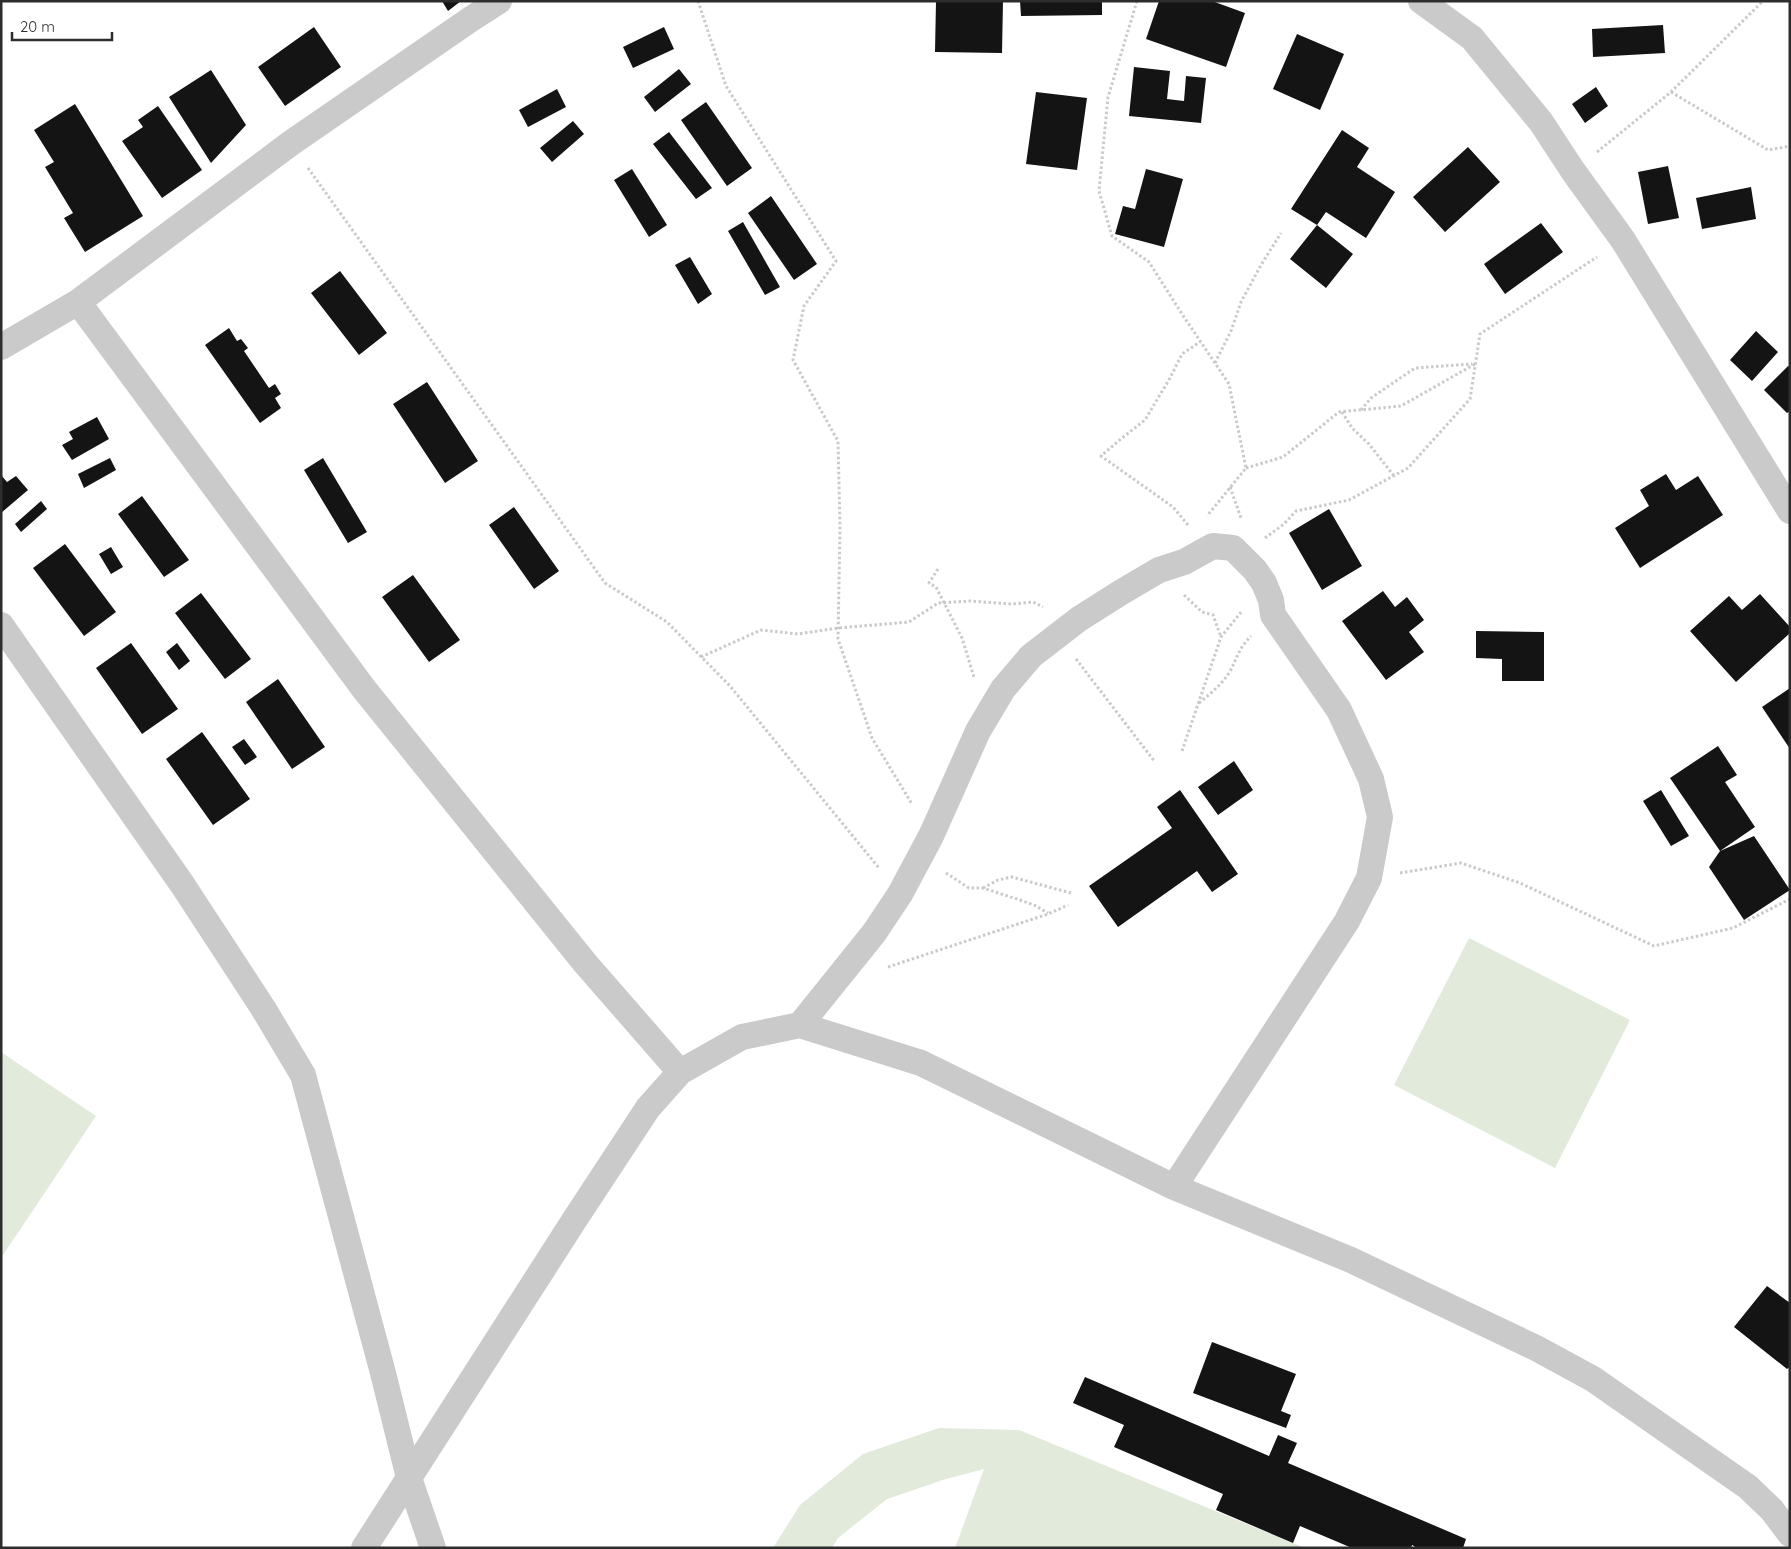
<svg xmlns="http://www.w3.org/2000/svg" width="1791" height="1549" viewBox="0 0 1791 1549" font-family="Quicksand,sans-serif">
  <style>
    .green { fill: #e1eadb }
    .building { fill: #141414 }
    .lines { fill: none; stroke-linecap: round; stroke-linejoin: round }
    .path { stroke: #cacaca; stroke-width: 3; stroke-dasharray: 2.5 2.5; stroke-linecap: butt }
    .street { stroke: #cacaca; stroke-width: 26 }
  </style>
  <rect width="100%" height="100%" fill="#fff"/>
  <path class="green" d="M1469,938L1630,1020L1555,1168L1394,1085Z
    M1,1052L96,1116L1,1258Z
    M939,1428L1019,1430L1305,1548H955L984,1469L946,1479L887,1499L838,1538L832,1548H773L800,1505L863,1454Z"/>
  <path class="building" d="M442,1H461L448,11Z
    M936,1H1003L1002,53L935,52Z
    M1020,1H1102V15L1021,16Z
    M1159,1H1212L1245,13L1226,67L1146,39Z
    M1663,25L1665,53L1593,57L1592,29Z
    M314,27L341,67L285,106L258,67Z
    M664,27L674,49L633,68L623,47Z
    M1297,34L1344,54L1320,110L1273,89Z
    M1134,67L1170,71L1167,99L1184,101L1186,76L1206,78L1201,123L1129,116Z
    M679,69L691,84L655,112L644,97Z
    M211,70L246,125L211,163L169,97Z
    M1596,87L1608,106L1585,123L1572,104Z
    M557,89L566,107L528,127L519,110Z
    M1036,92L1087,98L1077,170L1026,164Z
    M706,102L752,168L727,186L681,120Z
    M75,104L143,216L85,252L64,218L73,213L45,167L54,162L34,130Z
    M158,106L202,170L162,198L122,141L143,127L138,120Z
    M573,121L584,134L552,162L540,148Z
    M1342,130L1369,148L1357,167L1395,192L1366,238L1326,212L1317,225L1353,254L1326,288L1290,259L1317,225L1291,209Z
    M669,132L712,188L696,199L653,144Z
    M1468,147L1500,182L1445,232L1413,197Z
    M1668,166L1679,218L1648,224L1638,172Z
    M632,169L667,225L649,237L614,180Z
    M1146,169L1183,179L1164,247L1115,234L1123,206L1135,209Z
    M1751,187L1756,219L1702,229L1696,198Z
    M771,196L817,264L794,280L748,213Z
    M743,222L780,287L765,295L728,231Z
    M1541,223L1563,252L1505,294L1484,264Z
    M690,257L712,294L698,304L675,265Z
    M340,271L387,333L359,355L311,293Z
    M229,328L237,341L241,339L248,348L244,351L269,388L275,384L281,394L275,398L281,408L260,423L205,345Z
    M1756,331L1778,352L1752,381L1730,360Z
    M1788,366L1790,368V411L1787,413L1764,390Z
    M427,382L478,461L445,483L393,404Z
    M97,417L109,439L72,460L62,445L73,439L69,432Z
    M110,458L116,470L84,488L78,474Z
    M323,458L367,532L348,543L304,470Z
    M1666,474L1676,490L1698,476L1723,515L1640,568L1615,528L1649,506L1640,490Z
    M1,475L7,482L16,476L28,490L1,513Z
    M142,496L189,560L164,577L118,514Z
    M41,501L47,509L21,532L15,524Z
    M514,507L559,571L534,589L489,525Z
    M1329,509L1362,566L1322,590L1289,533Z
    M65,544L116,612L84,636L33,568Z
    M111,547L123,567L111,574L99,554Z
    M413,575L460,640L429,662L382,597Z
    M1383,591L1395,607L1407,597L1424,620L1409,632L1424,652L1386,680L1342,621Z
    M201,593L251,659L225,679L175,613Z
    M1760,594L1790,627V633L1736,682L1690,631L1729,596L1742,610Z
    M1476,631L1544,632V681H1502V659L1476,658Z
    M131,643L178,709L142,734L96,668Z
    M177,643L190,661L179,670L166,652Z
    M278,679L325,747L292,769L246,702Z
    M1790,688V749L1762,707Z
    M202,732L250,799L213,825L166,759Z
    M244,739L257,757L245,765L232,747Z
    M1718,746L1737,775L1725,782L1755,827L1720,851L1670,778Z
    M1234,761L1253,790L1218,815L1198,787Z
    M1180,790L1238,874L1212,892L1197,871L1118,927L1089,886L1172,828L1157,807Z
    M1661,790L1689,836L1671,846L1643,801Z
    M1754,836L1790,890L1744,920L1709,867L1720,851Z
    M1767,1286L1790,1303V1367L1787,1369L1734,1327Z
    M1212,1342L1296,1374L1281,1411L1291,1415L1286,1428L1193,1393Z
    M1085,1377L1269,1456L1278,1435L1297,1443L1288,1463L1466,1539L1463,1548H1417L1412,1545L1411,1548H1352L1300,1526L1293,1543L1216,1510L1223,1494L1114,1447L1124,1425L1073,1403Z"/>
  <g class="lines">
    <path class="path" d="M698,1L726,86L836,261L804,306L793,360L838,441L840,527L838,639L872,738L912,804
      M1137,1L1108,97L1099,191L1112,236L1149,262L1182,314L1229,384L1246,468L1207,516
      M1671,92L1768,150L1790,146
      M1597,152L1671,92L1763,1
      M308,168L605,583L667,622L730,686L879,868
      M1215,363L1231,331L1241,302L1261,265L1281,233
      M1361,410L1371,398L1415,368L1472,364
      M1342,412L1352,428L1369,444L1394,476
      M1246,468L1283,457L1339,412L1401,406L1475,364
      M1230,487L1241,518
      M1188,525L1173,507L1101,456L1122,438L1145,420L1170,378L1182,354L1200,342
      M1265,538L1284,524L1296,511L1349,500L1408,468L1470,399L1480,334L1597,257
      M938,569L929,583L936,587L962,638L974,677
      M1184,595L1202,612L1213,615L1221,637
      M701,657L761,630L798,634L838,628L909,622L938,603L970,601L1012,604L1033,602L1043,607
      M1076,659L1155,762
      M1199,703C1210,694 1221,685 1229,673C1237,659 1238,649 1251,636
      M1182,751L1221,637L1242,611
      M946,873L969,888H983L1020,900L1034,905L1048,913
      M1400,873L1461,863L1520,883L1654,946L1733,928L1790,899
      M983,888L998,880L1012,877L1071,893
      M888,967L1048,914L1068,905"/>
    <path class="street" d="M1421,1L1472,38L1541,122L1573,171L1623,240L1790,511
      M78,302L364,689L585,963L680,1072
      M1,347L78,302L291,143L471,19L499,1
      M1,625L182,884L263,1008L303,1075L383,1373L409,1478L433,1548
      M800,1025L874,933L900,894L931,836L978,731L1003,689L1031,656L1079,619L1120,593L1159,570L1184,562L1213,546L1233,548L1255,570L1264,583L1271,600L1273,615L1339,710L1371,779L1380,817L1369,878L1347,921L1174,1187
      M364,1548L575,1219L648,1108L680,1072L742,1037L800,1025L921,1063L1174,1187L1351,1260L1536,1348L1593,1379L1748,1487L1772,1510L1790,1534"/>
  </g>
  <rect width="1791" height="1549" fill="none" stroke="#2d2d2d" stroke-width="5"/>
  <path d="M12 32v8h100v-8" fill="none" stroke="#2d2d2d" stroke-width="2.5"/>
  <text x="20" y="32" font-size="15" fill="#2d2d2d" stroke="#ffffff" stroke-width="4" paint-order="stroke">20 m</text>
</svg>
